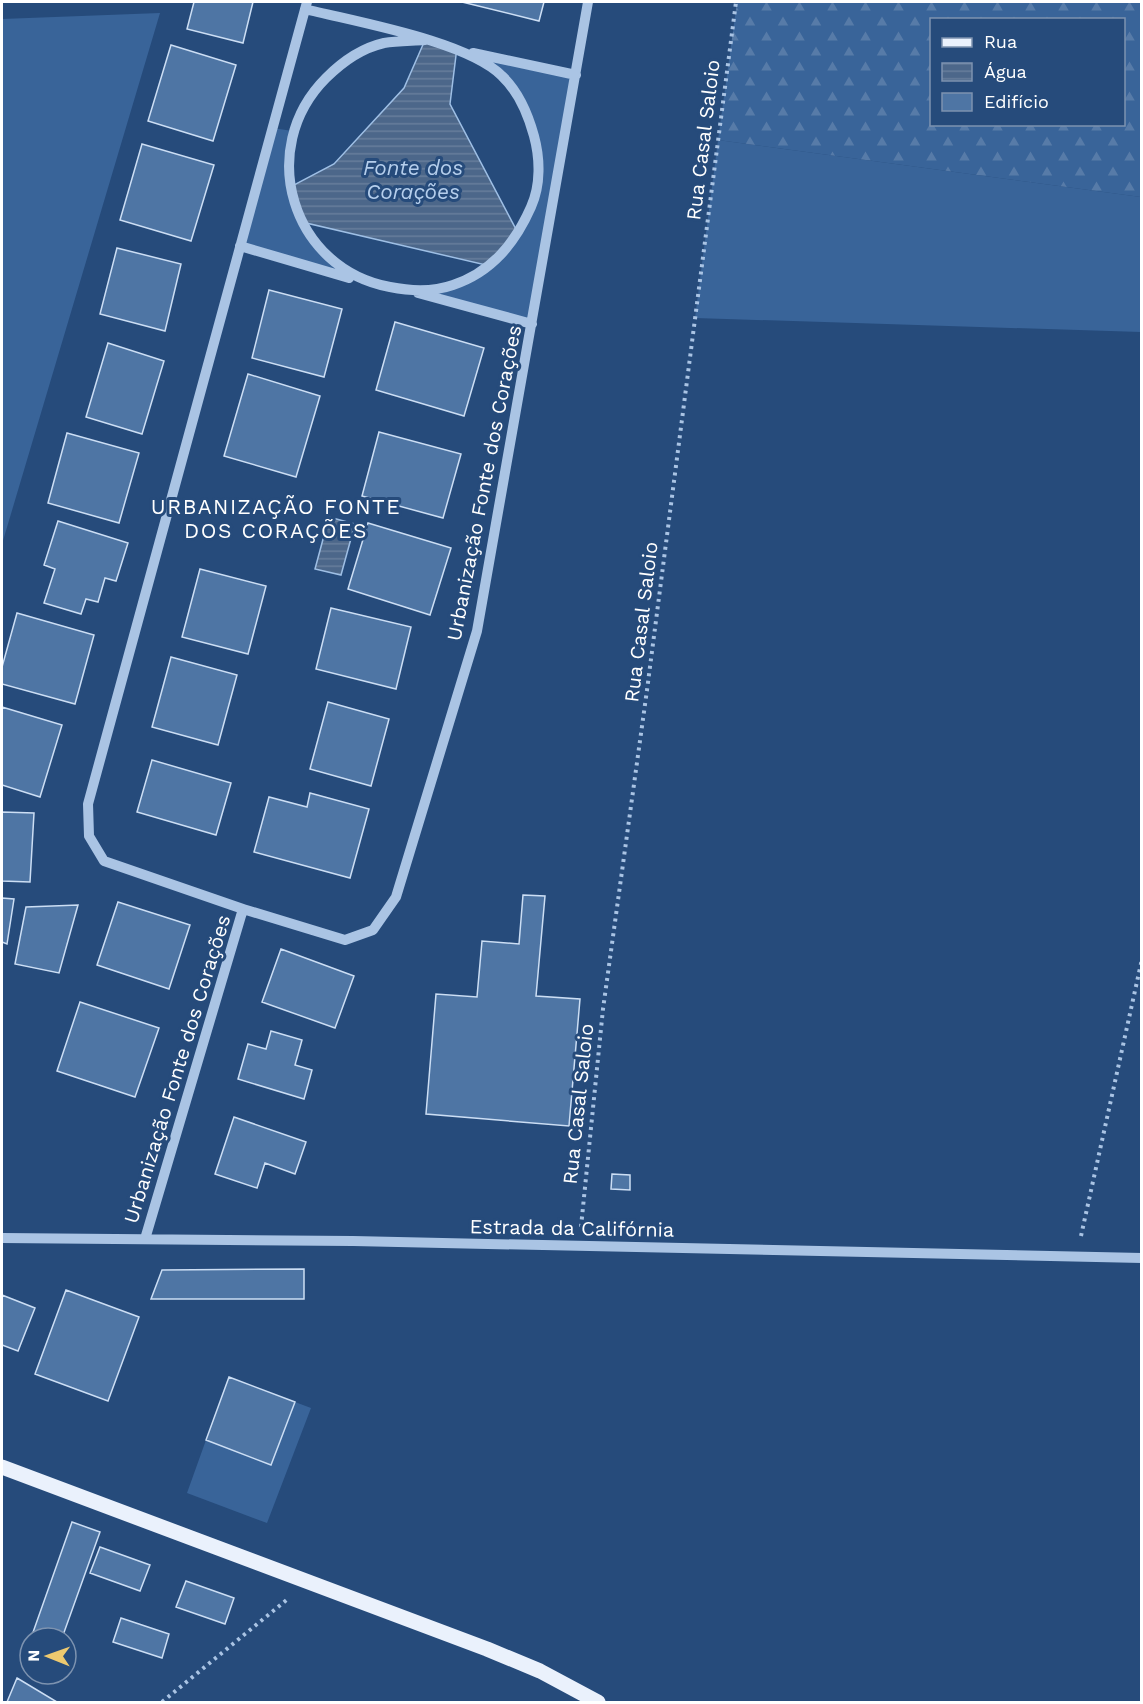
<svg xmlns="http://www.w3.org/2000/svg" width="1143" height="1704" viewBox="0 0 1143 1704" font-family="'Work Sans',sans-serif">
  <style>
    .grass { fill: #396499 }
    .forest { fill: url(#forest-firs); fill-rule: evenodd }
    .water { fill: url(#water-rules); stroke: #9ebfe5; stroke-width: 1.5 }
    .building { fill: #4e75a4; stroke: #ccdef4; stroke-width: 1.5 }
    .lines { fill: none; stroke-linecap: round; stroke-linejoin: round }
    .path { stroke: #aac4e4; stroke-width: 4; stroke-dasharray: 3 4.5; stroke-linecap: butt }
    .minor { stroke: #aac4e4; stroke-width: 10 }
    .major { stroke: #eaf1fc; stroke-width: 15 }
    .labels { text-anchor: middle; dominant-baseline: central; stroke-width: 6; stroke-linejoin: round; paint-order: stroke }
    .street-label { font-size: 20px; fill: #fff; stroke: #264b7b }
    .water-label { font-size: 21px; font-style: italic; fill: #b5ceec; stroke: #264b7b }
    .neighbourhood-label { font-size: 21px; letter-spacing: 1.5px; fill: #fff; stroke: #264b7b }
  </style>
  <defs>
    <pattern id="forest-firs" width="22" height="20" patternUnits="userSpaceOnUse" patternTransform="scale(1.5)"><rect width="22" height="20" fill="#396499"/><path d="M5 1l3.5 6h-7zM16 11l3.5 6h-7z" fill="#577ba8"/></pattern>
    <pattern id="water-rules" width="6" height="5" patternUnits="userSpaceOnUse" patternTransform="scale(1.5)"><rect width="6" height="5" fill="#4c678a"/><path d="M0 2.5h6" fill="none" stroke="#677e9c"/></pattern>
  </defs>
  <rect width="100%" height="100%" fill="#264b7b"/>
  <path class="grass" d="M160,13L2,544V19Z
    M467,51L576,75L532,324L412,292L453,285L490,266L536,197L539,153L527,111L502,76Z
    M272,128L293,131L288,168L312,238L370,284L240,246Z
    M718,140L1141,197V332L695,318Z
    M295,1402L311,1408L267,1523L187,1493L206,1440L271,1465Z"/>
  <path class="forest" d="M737,2H1141V197L718,140ZM932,20H1124V124H932Z"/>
  <path class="water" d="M425,40L457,47L450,104L519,235L490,266L302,222L290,187L334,164L404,88Z
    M329,517L355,524L341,575L315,569Z"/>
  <path class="building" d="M194,2H253L243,43L187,29Z
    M462,2H544L539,21Z
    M171,45L236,65L213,141L148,121Z
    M142,144L214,165L191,241L120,220Z
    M117,248L181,264L165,331L100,314Z
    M269,290L342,309L324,377L252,358Z
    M395,322L484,348L464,416L376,390Z
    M108,343L164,361L142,434L86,417Z
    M248,374L320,396L296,477L224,456Z
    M379,432L461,454L443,518L362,496Z
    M67,433L139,453L119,523L48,503Z
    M58,521L128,543L116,581L105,578L98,602L86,599L81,614L44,603L55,569L44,565Z
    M368,523L451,548L430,615L348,589Z
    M200,569L266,586L248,654L182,637Z
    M331,608L411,627L396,689L316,669Z
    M17,613L94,635L75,704L2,684V667Z
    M171,657L237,675L218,745L152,727Z
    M328,702L389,719L371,786L310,769Z
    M2,707L62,725L40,797L2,785Z
    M152,760L231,783L216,835L137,812Z
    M310,793L369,809L350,878L254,852L269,797L307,807Z
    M2,812L34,813L30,882L2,881Z
    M523,895L545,896L536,996L580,999L569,1126L426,1114L436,994L477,997L482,941L519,944Z
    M2,898L14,899L7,944L2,942Z
    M118,902L190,925L169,989L97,965Z
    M78,905L59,973L15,964L26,907Z
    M281,949L354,976L335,1028L262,1002Z
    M80,1002L159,1028L135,1097L57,1071Z
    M271,1031L302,1040L295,1065L312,1070L304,1099L238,1079L248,1044L266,1049Z
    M234,1117L306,1142L295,1174L265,1163L257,1188L215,1174Z
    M612,1174L630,1175V1190L611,1189Z
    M304,1269V1299H151L162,1270Z
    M66,1290L139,1317L108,1401L35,1374Z
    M2,1295L35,1308L18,1351L2,1345Z
    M229,1377L295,1402L271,1465L206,1440Z
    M72,1522L100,1532L62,1638H31Z
    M100,1547L150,1565L140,1591L90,1573Z
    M186,1581L234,1598L225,1624L176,1607Z
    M121,1618L169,1634L162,1658L113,1642Z
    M30,1642V1666L22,1664Z
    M17,1678L57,1702H7Z"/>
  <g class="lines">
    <path class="path" d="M581,1227L603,1009L647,690L736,2
      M1081,1236L1142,959
      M162,1702L289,1598"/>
    <path class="minor" d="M305,9C356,22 467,41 502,76C519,92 528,114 534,136C540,158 541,185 531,207C515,243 492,272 453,285C433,292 410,291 390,287C292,269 255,149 326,78C341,63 362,48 384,43C397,41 411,41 425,40
      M473,53L576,75
      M240,246L349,278
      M418,293L532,324
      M243,909L104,861L89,836L88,804L307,2
      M2,1238L353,1241L1142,1258
      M145,1239L243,909L345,940L373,930L396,897L477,631L588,2"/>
    <path class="major" d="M2,1467L487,1649L540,1671L598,1702"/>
  </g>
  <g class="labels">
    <g class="street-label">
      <text transform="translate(703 140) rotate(-83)">Rua Casal Saloio</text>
      <text transform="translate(484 483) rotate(-79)">Urbanização Fonte dos Corações</text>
      <text transform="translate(641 622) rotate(-83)">Rua Casal Saloio</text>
      <text transform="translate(177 1069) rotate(-73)">Urbanização Fonte dos Corações</text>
      <text transform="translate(578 1104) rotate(-84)">Rua Casal Saloio</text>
      <text transform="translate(572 1228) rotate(1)">Estrada da Califórnia</text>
    </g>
    <g class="water-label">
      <text x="413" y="167">Fonte dos<tspan x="413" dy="24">Corações</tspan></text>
    </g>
    <g class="neighbourhood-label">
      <text x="276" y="506">URBANIZAÇÃO FONTE<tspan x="276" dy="24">DOS CORAÇÕES</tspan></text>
    </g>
  </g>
  <rect width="1143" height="1704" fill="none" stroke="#ffffff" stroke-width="6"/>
  <rect x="930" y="18" width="195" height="108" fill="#264b7b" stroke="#7d93b0" stroke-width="1.5"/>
  <rect x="942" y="38" width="30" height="9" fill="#eaf1fc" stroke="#7d93b0" stroke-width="1.5"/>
  <text x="984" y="48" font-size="18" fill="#ffffff">Rua</text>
  <rect x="942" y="63" width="30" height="18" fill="url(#water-rules)" stroke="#7d93b0" stroke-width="1.5"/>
  <text x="984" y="78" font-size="18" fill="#ffffff">Água</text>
  <rect x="942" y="93" width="30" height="18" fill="#4e75a4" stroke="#7d93b0" stroke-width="1.5"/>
  <text x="984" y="108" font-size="18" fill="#ffffff">Edifício</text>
  <g transform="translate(48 1656) rotate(271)"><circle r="28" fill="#264b7b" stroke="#7d93b0" stroke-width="1.5"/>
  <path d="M0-4.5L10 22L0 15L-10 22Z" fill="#edc96f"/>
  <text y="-9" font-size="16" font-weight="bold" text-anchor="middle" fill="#ffffff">N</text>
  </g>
</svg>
